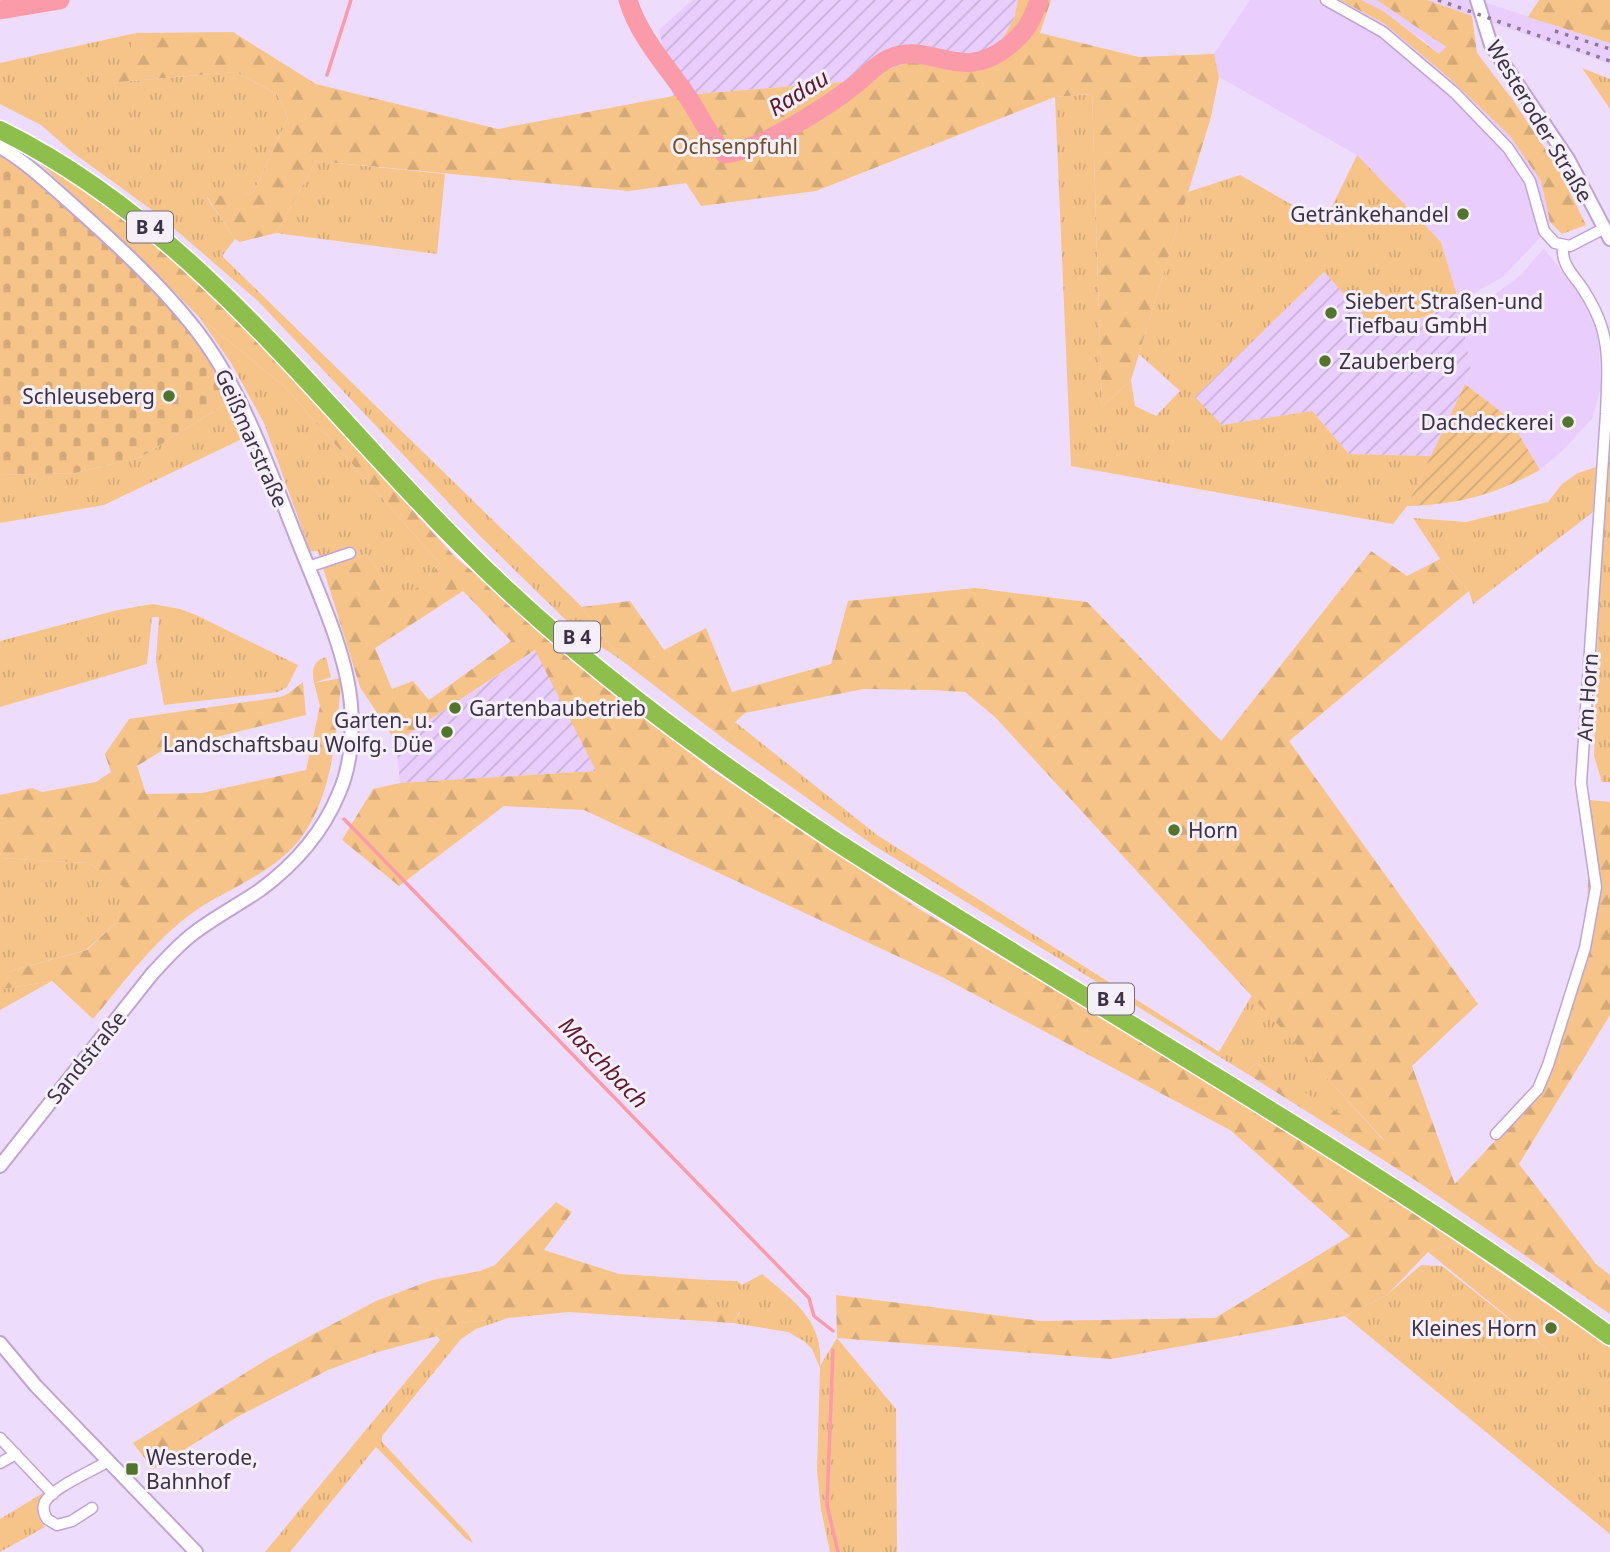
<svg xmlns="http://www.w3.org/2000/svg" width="1610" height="1552" viewBox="0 0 1610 1552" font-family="'Noto Sans',sans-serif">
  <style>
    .built { fill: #e9cefd }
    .industrial { fill: url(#industrial-furrows) }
    .grass { fill: url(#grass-tufts) }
    .forest { fill: url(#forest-firs); fill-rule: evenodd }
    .cemetery { fill: url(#cemetery-stones) }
    .garden { fill: url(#garden-furrows) }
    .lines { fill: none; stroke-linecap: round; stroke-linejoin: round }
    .stream { stroke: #fb9ba9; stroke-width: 3.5 }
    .river { stroke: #fb9ba9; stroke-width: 19 }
    .minor-casing { stroke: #c0a4d5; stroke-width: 13 }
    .tertiary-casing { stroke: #c0a4d5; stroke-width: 16 }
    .trunk-casing { stroke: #fff; stroke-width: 21 }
    .minor { stroke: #fff; stroke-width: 10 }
    .tertiary { stroke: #fff; stroke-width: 12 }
    .trunk { stroke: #8ebe4c; stroke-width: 18 }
    .rail { stroke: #8a7b95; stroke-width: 3.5; stroke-dasharray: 3.5 7; stroke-linecap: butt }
    .poi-dot { fill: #52742c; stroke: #f5eff9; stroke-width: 2.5 }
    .labels { text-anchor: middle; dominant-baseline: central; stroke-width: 6; stroke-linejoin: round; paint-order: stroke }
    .shield { fill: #f5eff9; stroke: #746a7b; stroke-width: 2 }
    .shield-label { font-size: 19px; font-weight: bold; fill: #3d3145 }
    .street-label { font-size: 21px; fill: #3d3145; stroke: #f5eff9 }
    .park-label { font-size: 21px; fill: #6f5028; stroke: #f5eff9 }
    .poi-label { font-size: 21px; fill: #3d3145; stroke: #f5eff9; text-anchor: end }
    .water-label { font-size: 23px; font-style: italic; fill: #61192a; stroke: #f5eff9 }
  </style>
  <defs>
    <pattern id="industrial-furrows" width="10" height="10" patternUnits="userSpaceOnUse" patternTransform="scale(1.75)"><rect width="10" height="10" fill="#e9cefd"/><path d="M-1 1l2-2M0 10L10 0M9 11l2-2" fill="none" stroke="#c9b1da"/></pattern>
    <pattern id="grass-tufts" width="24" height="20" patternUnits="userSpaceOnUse" patternTransform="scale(1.75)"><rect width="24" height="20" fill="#f6c488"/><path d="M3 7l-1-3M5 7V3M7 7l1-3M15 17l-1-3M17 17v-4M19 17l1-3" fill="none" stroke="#d4a977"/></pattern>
    <pattern id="forest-firs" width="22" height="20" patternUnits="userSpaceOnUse" patternTransform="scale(1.75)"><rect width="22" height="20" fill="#f6c488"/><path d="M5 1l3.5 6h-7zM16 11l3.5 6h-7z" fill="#d4a977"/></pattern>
    <pattern id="cemetery-stones" width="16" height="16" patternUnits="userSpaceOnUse" patternTransform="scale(1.75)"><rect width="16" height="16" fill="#f6c488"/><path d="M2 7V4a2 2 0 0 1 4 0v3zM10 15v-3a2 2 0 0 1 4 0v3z" fill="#d4a977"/></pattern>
    <pattern id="garden-furrows" width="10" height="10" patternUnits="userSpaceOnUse" patternTransform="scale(1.75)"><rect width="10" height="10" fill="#f6c488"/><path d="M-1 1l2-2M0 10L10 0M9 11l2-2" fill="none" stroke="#d4a977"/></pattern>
  </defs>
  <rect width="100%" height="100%" fill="#eedcfc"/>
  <path class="built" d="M1250,0H1340L1385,24L1448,77L1510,136L1532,166L1541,181L1550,222L1537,241L1504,276L1459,302L1441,242L1357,155L1219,77L1214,54Z
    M1361,0H1377L1384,3L1446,48L1439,54L1422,39Z
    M1427,0H1478L1610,43V64Z
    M1544,248L1580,295L1598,335L1601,387L1592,419L1563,450L1540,470L1509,418L1465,384L1471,370L1462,318L1521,275Z"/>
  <path class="industrial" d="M692,0H1018L1014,19L1003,38L995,48L982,54L933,53L857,81L673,96L659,30Z
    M1324,272L1381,334L1459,302L1471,370L1431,456L1349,454L1312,411L1222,425L1194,397Z
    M536,650L597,771L400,783L396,742Z"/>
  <path class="grass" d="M136,33L119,82L236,72L277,94L288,118L253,193L207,198L235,239L222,256L582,607L621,660L576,630L479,535L257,300L156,213L72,152L41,125L0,104V63Z
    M1582,68L1610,79V109Z
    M1092,94L1102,407L1131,380L1135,406L1156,416L1180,391L1139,354L1188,192L1240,175L1324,223L1357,155L1441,242L1459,302L1381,334L1324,272L1195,397L1222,425L1312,411L1349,454L1431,456L1407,506L1393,524L1071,466L1055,97Z
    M316,161L445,174L437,254L276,233Z
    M199,317L284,386L440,564L403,603L366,554L323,568L318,551H310L264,423L231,363Z
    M225,404L244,438L104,505L0,523V475L75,473L141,457Z
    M1610,427V782H1602L1594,756L1601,527Z
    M1596,467L1593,512L1473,604L1469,591L1440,559L1413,518L1466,522L1548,502L1562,484L1578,473Z
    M153,604L180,609L196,615L298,665L287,687L278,692L164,705L156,661L159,617H152L147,664L0,707V641L118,610Z
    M326,657L331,677L314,683C312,671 312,661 326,657Z
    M735,722L877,835L1219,1052L1252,995L1387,1144L1256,1063L1246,1073L873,845L724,739Z
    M0,858L89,863L126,888L117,922L86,950L10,971L4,989L52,981L0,1010Z
    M1458,1243L1610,1348V1534L1345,1316L1387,1295L1421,1265L1442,1266L1551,1352L1428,1252Z
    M762,1274C793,1300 824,1321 820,1366L837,1338L896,1409L897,1552H830L821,1510L817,1470L820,1368L812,1349L804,1341L788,1332L733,1323L740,1312L704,1304L708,1280L737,1281L742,1285Z
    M508,1318L476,1329L461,1339L382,1436V1442L468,1534L473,1543L466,1539L376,1447L290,1552H265L440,1340L437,1336L459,1323Z
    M43,1493L46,1496C35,1504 36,1518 45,1527L0,1552V1519Z"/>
  <path class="forest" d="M1018,0H1051L1040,33L1139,57L1214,54L1219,77L1211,117L1131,380L1102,407L1092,94L1055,97L816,191L701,206L686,183L629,191L316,161L276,233L240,242L235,239L207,197L253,193L288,118L277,94L236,72L118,82L136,33L233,32L316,84L498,129L673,96L857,81L933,53L982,54L995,48L1003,38L1014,19Z
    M1340,0H1361L1383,11L1439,54L1446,47L1377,0H1427L1472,16L1477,53L1512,99L1558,168L1586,225L1562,234L1550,222L1541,181L1510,136L1448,77L1385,24Z
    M1539,0H1610V43L1528,17Z
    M37,161L99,200L176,259L251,332L455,557L710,769L919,909L1249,1105L1403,1204L1458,1243L1428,1252L1387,1295L1345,1316L1111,1359L837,1338L836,1295L1041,1321L1215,1318L1350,1236L1230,1130L942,977L584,810L504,806L399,886L342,840L373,789L400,783L596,771L535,650L396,742L360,687L323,568L366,554L403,602L440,564L284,386L199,317L154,271ZM463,591L511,641L429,700L413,681L392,689L375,648Z
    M1371,551L1407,576L1440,559L1469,591L1289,741L1478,1004L1412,1066L1455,1184L1542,1090L1587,920L1590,800L1610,802V1015L1519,1164L1596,1264L1610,1275V1314L1418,1182L1246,1073L1256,1063L1385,1141L995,717L965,692L933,690L863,689L745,713L735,722L724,739L621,660L582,607L630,601L664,650L706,628L732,692L831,664L848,601L975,588L1087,602L1221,741Z
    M342,678C335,733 335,788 303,835C277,872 230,887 195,911C154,940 125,981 93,1019L52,981L3,989L10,971L87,950L117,922L125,888L89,863L0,858V795L32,788L42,792L96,782L111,772L105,754L129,719L281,697L289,693L303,682L306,715L163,750L137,766L146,794L202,793L306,770L320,706L314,683Z
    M556,1202L572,1212L544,1250L619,1274L708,1280L705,1304L740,1311L733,1323L569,1312L459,1323L437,1336L374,1353L328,1370L237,1417L153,1469L133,1443L271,1357L376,1301L432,1280L480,1271L495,1265Z"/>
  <path class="cemetery" d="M0,147L108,237L222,368L225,404L141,457L75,473L0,475Z"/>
  <path class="garden" d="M1465,384L1509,418L1540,470C1493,495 1461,504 1407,506Z"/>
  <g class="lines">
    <path class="stream" d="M327,75L351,0
      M344,819L809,1298L814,1316L833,1331
      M833,1350L827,1505L838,1552"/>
    <path class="river" d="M628,0C639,37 668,67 689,99C701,117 710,138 725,154C757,151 825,108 852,87C865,78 875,64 890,58C933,41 960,84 1007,47C1026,32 1031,23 1039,0
      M0,10L60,0"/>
    <g class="minor-casing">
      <path id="minor" d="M1326,0L1383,32L1455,93L1508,148L1530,181L1544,231L1555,243L1570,246L1603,229
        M308,567L350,553
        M1496,1134L1538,1089L1548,1065L1585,948L1596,887L1581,783L1606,414C1607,386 1610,355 1602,328C1598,315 1590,300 1583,289C1573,274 1561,265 1563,246
        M0,1438L53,1494
        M0,1463L16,1454
        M92,1508L72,1521L57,1525L47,1519C44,1514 42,1508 45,1502C53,1487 93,1471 108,1461"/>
    </g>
    <g class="tertiary-casing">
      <path id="tertiary" d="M1477,0L1491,45L1568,159L1610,239
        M0,147C28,163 50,185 74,206C116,244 158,282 193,326C243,389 269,470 299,544C318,592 347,654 351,705C353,734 351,766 339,793C323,832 294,865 260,890C238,905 215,917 194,933C178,945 165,960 152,974L0,1166
        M0,1343L36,1386L196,1552"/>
    </g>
    <g class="trunk-casing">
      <path id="trunk" d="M0,130C191,224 315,399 462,546C573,659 703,753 835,841C1093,1007 1362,1155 1610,1336"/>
    </g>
    <use href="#minor" class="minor"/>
    <use href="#tertiary" class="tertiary"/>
    <use href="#trunk" class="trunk"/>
    <path class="rail" d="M1438,0L1610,61
      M1555,31L1610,49"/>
  </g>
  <g class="poi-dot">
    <circle cx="1463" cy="214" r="7"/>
    <circle cx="1331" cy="313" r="7"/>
    <circle cx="1325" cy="361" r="7"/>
    <circle cx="169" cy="396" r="7"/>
    <circle cx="1568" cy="422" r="7"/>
    <circle cx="455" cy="708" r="7"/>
    <circle cx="447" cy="732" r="7"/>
    <circle cx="1174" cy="830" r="7"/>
    <circle cx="1551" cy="1328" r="7"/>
    <rect x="125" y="1462" width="14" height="14" rx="3.5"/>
  </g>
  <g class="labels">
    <g class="shield">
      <rect x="127" y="211.5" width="46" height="31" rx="5"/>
      <rect x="554" y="621.5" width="46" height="31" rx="5"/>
      <rect x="1088" y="983.5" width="46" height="31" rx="5"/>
    </g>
    <g class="shield-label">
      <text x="150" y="227">B 4</text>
      <text x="577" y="637">B 4</text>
      <text x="1111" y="999">B 4</text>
    </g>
    <g class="street-label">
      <text transform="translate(1540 121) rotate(59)">Westeroder Straße</text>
      <text transform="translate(252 438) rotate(66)">Geißmarstraße</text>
      <text transform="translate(1587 697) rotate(-86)">Am Horn</text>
      <text transform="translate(86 1057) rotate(-51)">Sandstraße</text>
    </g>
    <g class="park-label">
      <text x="735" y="146">Ochsenpfuhl</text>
    </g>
    <g class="poi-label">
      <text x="1449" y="214">Getränkehandel</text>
      <text x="1345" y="301" text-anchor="start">Siebert Straßen-und<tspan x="1345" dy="24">Tiefbau GmbH</tspan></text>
      <text x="1339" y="361" text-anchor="start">Zauberberg</text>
      <text x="155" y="396">Schleuseberg</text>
      <text x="1554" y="422">Dachdeckerei</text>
      <text x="469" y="708" text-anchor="start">Gartenbaubetrieb</text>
      <text x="433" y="720">Garten- u.<tspan x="433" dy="24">Landschaftsbau Wolfg. Düe</tspan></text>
      <text x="1188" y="830" text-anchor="start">Horn</text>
      <text x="1537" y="1328">Kleines Horn</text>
      <text x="146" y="1457" text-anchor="start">Westerode,<tspan x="146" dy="24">Bahnhof</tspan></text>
    </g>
    <g class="water-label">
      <text transform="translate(798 92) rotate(-32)">Radau</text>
      <text transform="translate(604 1062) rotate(46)">Maschbach</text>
    </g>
  </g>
</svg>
